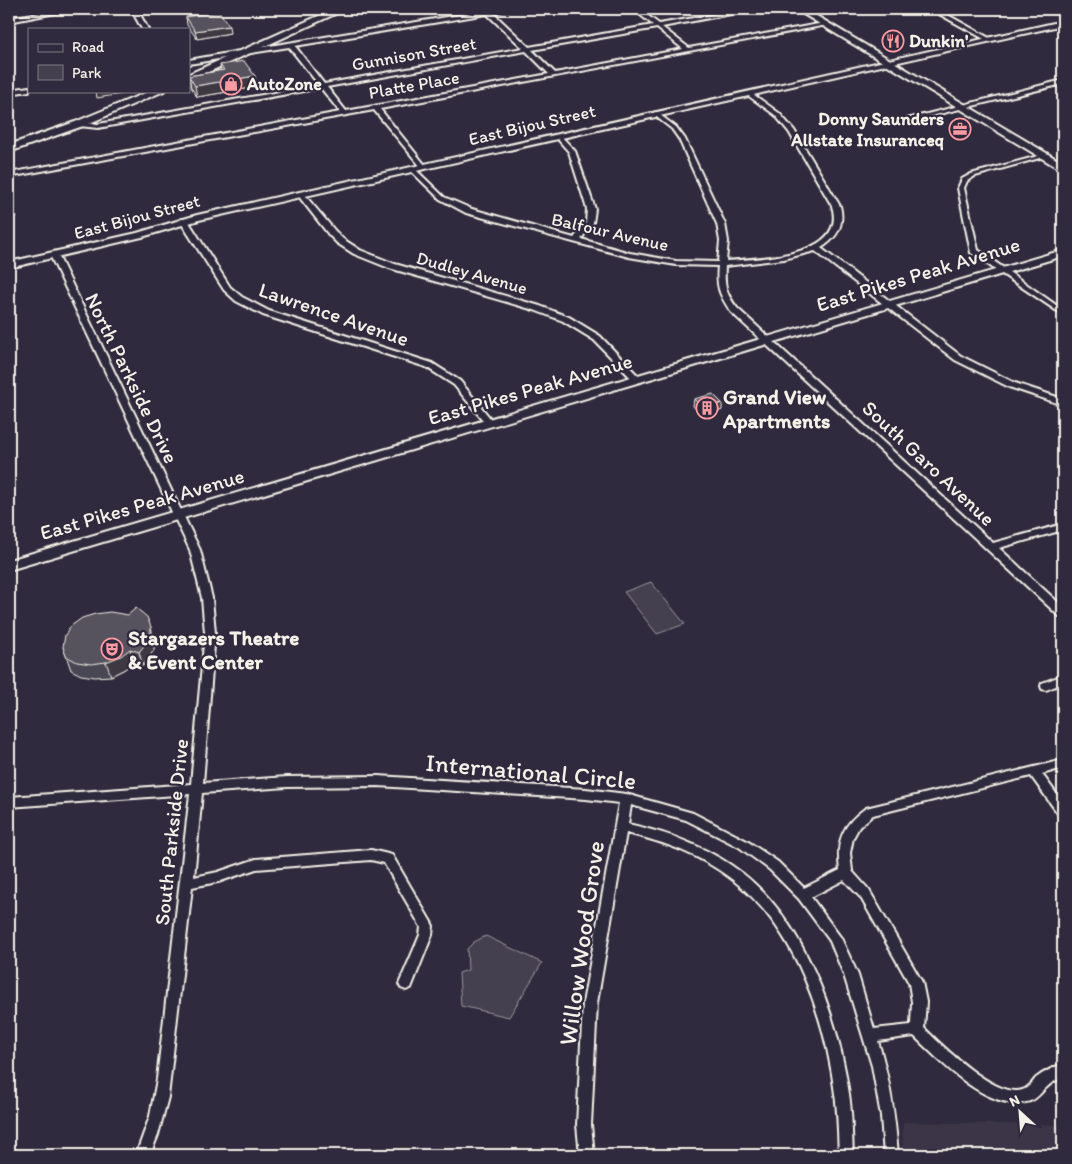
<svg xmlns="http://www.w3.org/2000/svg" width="1072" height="1164" viewBox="0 0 1072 1164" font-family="Itim,sans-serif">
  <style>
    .built { fill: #3b3647 }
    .green { fill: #454050; stroke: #9c989c }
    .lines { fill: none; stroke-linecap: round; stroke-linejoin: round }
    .minor-casing { stroke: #f4f1e8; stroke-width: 4 }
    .tertiary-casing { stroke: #f4f1e8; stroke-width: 4 }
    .secondary-casing { stroke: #f4f1e8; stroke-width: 4 }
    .primary-casing { stroke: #f4f1e8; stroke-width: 4 }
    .minor { fill: #2f2a3d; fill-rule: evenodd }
    .tertiary { fill: #2f2a3d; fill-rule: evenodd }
    .secondary { fill: #2f2a3d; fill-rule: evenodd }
    .primary { fill: #2f2a3d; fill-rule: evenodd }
    .wall { fill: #4a4752; stroke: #f4f1e8 }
    .shaded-wall { fill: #3c3942; stroke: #f4f1e8 }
    .building { fill: #56525f; stroke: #f4f1e8 }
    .labels { text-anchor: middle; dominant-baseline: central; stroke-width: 4.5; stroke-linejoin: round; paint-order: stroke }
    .far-poi-label { font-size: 18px; font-weight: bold; fill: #f4f1e8; stroke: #2f2a3d; text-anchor: start }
    .far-street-label { font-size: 18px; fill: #f4f1e8; stroke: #2f2a3d }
    .street-label { font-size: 21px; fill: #f4f1e8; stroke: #2f2a3d }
    .poi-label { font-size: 21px; font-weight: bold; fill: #f4f1e8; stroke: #2f2a3d; text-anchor: start }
    .near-street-label { font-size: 25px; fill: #f4f1e8; stroke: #2f2a3d }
  </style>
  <rect width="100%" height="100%" fill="#2f2a3d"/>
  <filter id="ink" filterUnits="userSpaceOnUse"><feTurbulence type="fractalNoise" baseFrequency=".02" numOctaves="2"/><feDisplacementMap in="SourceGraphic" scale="10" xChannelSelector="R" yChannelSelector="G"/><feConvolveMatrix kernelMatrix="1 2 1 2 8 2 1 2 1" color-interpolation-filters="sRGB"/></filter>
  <g filter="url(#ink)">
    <path class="built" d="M903,1122L1063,1125V1155H902Z"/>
    <path class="green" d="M651,582L685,624L657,634L624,592Z
      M486,936L542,963L509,1017L461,1006L459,973L468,970L467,949L474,942Z"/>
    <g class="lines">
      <g class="minor-casing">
        <path id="minor" d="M65,9H76L9,22V18Z
          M131,9H137L148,29H142Z
          M482,9H488L490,10L511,9L493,13L529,47L653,25L633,9H639L659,24L746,9H757L662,27L689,48L824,23L827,25L380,109L425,165L426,166L423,168L421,167L374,110L9,177V173L340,112L321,88L98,128L79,126L76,124L79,122L98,124L319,85L289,47L245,54L242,52L245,50L484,11ZM487,14L523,48L324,84L295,46ZM657,28L683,49L555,73L532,50ZM526,51L549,74L346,111L327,87Z
          M930,9H937L991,39L986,40Z
          M1059,9H1063V12Z
          M1063,80V84L902,123L899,121Z
          M746,92H750L779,113L794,130L840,206C845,225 837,238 821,248L961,356L1015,383L1063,399V405L1009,387L955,360L815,251L784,259L725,266C724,285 725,292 737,308L993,543L1063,524V530L999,548L1063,607V617L1059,616L731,312C719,294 716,287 718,266L676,265L629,257L466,213L440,199L409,169L414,168L444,197L472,209L574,238L586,223L587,209L569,152L555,136L560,135L575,151L595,209L593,223L581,239L630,253L676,261L718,262L720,241L717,224L679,139L672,129L654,115V113L656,112L676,127L685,139L725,224L728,241L726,261C758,258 848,258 832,206L789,132L775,115L746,94Z
          M1042,155L1047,156L975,176L967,181L964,188L978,250L1063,310V315L971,253L958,188L962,179L971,174Z
          M301,192L303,193L335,231L343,239L360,250L395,264L540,306L569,317L600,336L642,380L641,382H635L594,340L563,321L534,310L389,268L354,254L337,243L329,235L297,194Z
          M181,219H187L230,287L242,297L269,311L432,363L460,381L494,423L490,426L487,425L454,385L426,367L263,315L236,301L224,290L180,221Z
          M51,253H54L58,255L200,550L212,598L215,633L203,783L287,777L378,776L586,789L626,794L693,813L747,841L778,862L804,888L840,870C836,841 842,825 866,808L1063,760V768L1042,774L1063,803V817L1059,815L1031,776L873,815L859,827L853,838L850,853L852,871L869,890L922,982L926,1002L924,1028C941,1045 999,1102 1025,1089C1029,1087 1033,1082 1036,1078C1044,1072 1054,1067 1063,1064V1077C1057,1080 1052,1082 1047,1087C1041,1092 1037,1099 1030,1101C990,1114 941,1062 914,1036L878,1041C890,1079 895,1116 898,1155H884L881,1116L872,1066L844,975L830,941L799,899L770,870L739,847L686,820L631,805L628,824C669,833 708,847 742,873C805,922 838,1017 849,1094C852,1114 852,1135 853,1155H839C838,1135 838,1114 835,1094C825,1017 796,929 733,880C701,855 665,842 626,833L597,1003L591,1125L594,1155H580L577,1125L583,1003L619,803L586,799L378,786L287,787L202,793L194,877L218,872L256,859L371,850L392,855L431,922L433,926L432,935L411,988L406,990L401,988L399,984L420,935L421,927L384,863L371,860L256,869L218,882L192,887L168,1097L158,1135L150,1155H136L150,1116L157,1079L190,794L9,807V797L191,784L205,633L202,598L190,550L50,255ZM844,880L861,898L909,983L912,1002L911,1025L874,1029L858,975L841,938L811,897Z
          M1063,675V683L1046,690L1042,689L1041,686L1042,683Z"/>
      </g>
      <g class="tertiary-casing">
        <path id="tertiary" d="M1063,21V25L199,220L142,237L9,268V262L137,233L197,215Z
          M245,50L249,52L248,54L189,64V60Z
          M29,87V91L9,94V90Z"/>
      </g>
      <g class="secondary-casing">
        <path id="secondary" d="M1063,250V256L9,570V560Z"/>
      </g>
      <g class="primary-casing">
        <path id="primary" d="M334,9H346L189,81V74Z
          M795,9H805L1063,163V171Z
          M150,91H164L83,126L9,152V145L75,122Z"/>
      </g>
      <use href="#minor" class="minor"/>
      <use href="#tertiary" class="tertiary"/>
      <use href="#secondary" class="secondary"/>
      <use href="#primary" class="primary"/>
    </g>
    <path class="wall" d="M186,17L230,33L197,39L187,25Z
      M220,65L255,76L257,87L197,97L191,87L189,76L221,70Z
      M694,399L722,410L702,416L693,406Z
      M154,640V650L143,666L133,662L125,669L111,676L95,677L81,675L71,670L63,647Z"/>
    <path class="shaded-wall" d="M229,26L230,33L197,39L195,31Z
      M255,76L257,87L197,97L195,86Z
      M96,91H128L122,94L97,98Z
      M13,205L16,217L9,218V206Z
      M722,403V410L702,416L703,409Z
      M151,627L154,640V650L143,666L139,652Z
      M130,649L133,662L125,669L111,676L106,662Z"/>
    <path class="building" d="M219,11L229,26L195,31L186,17Z
      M244,61L255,76L195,86L189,76L224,70L220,65Z
      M9,195L13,205L9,206Z
      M713,394L722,403L703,409L694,399Z
      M136,608L147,617L151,627V637L139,652L130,649L121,656L106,662L91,664L77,662L66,656L63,647L65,635L71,626L82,618L95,614L110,612L128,615Z"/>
  </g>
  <defs>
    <g id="restaurant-ring" transform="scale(1.125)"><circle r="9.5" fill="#2f2a3d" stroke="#ff9aa2" stroke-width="1.5"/><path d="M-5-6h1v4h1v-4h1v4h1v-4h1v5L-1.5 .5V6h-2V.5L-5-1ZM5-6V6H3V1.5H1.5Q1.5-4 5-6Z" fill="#ff9aa2"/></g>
    <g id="shop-ring" transform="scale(1.125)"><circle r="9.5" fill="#2f2a3d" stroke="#ff9aa2" stroke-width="1.5"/><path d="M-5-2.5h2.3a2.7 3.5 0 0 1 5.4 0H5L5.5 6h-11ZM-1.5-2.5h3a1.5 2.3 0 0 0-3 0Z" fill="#ff9aa2"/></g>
    <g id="office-ring" transform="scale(1.125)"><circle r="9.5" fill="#2f2a3d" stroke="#ff9aa2" stroke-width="1.5"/><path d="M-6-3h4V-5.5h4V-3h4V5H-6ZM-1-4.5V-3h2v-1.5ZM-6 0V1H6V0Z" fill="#ff9aa2"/></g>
    <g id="building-ring" transform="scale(1.125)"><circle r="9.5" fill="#2f2a3d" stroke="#ff9aa2" stroke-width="1.5"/><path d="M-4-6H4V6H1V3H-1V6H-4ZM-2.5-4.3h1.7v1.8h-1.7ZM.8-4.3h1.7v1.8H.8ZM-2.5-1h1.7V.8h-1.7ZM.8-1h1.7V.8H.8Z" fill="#ff9aa2"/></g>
    <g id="theatre-ring" transform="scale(1.125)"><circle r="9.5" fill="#2f2a3d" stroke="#ff9aa2" stroke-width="1.5"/><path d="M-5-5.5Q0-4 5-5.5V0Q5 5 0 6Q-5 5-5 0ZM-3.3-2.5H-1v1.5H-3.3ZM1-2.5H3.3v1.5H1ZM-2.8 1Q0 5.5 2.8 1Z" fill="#ff9aa2"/></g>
  </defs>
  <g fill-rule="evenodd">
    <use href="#restaurant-ring" x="893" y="41"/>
    <use href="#shop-ring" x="231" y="84"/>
    <use href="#office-ring" x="960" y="129"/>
    <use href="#building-ring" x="707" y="408"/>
    <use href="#theatre-ring" x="112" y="649"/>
  </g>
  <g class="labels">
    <g class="far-poi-label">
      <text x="909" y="41">Dunkin'</text>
      <text x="247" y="84">AutoZone</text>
      <text x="944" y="119" text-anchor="end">Donny Saunders<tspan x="944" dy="21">Allstate Insuranceq</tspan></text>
    </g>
    <g class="far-street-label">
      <text transform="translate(414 54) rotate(-10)">Gunnison Street</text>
      <text transform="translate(414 85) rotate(-10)">Platte Place</text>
      <text transform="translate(532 125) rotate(-13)">East Bijou Street</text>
      <text transform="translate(137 217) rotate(-15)">East Bijou Street</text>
      <text transform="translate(610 232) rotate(13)">Balfour Avenue</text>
      <text transform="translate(472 273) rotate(16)">Dudley Avenue</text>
    </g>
    <g class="street-label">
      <text transform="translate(918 274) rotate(-17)">East Pikes Peak Avenue</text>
      <text transform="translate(334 314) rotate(19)">Lawrence Avenue</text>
      <text transform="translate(132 378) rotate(64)">North Parkside Drive</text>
      <text transform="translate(530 389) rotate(-16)">East Pikes Peak Avenue</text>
      <text transform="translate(929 463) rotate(43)">South Garo Avenue</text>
      <text transform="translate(142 504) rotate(-16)">East Pikes Peak Avenue</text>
      <text transform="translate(171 832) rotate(-84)">South Parkside Drive</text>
    </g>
    <g class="poi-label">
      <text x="723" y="396">Grand View<tspan x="723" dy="24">Apartments</tspan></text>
      <text x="128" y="637">Stargazers Theatre<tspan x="128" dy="24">&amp; Event Center</tspan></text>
    </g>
    <g class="near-street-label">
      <text transform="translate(531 771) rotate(5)">International Circle</text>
      <text transform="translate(581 943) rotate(-82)">Willow Wood Grove</text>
    </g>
  </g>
  <rect width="1072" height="1164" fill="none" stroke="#2f2a3d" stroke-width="30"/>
  <rect x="15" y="15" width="1042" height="1134" fill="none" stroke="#f4f1e8" stroke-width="2" filter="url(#ink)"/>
  <rect x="28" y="28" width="162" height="65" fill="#2f2a3d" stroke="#7e7a81"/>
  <rect x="38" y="44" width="25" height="8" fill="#2f2a3d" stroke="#7e7a81"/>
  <text x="72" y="52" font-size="15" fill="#f4f1e8">Road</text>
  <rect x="38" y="65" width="25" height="15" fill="#454050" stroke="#7e7a81"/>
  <text x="72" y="78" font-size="15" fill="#f4f1e8">Park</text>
  <g transform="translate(1020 1112) rotate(334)" stroke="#2f2a3d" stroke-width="4" paint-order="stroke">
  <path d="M0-4L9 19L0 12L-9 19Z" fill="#f4f1e8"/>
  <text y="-8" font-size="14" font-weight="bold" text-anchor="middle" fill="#f4f1e8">N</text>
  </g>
</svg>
